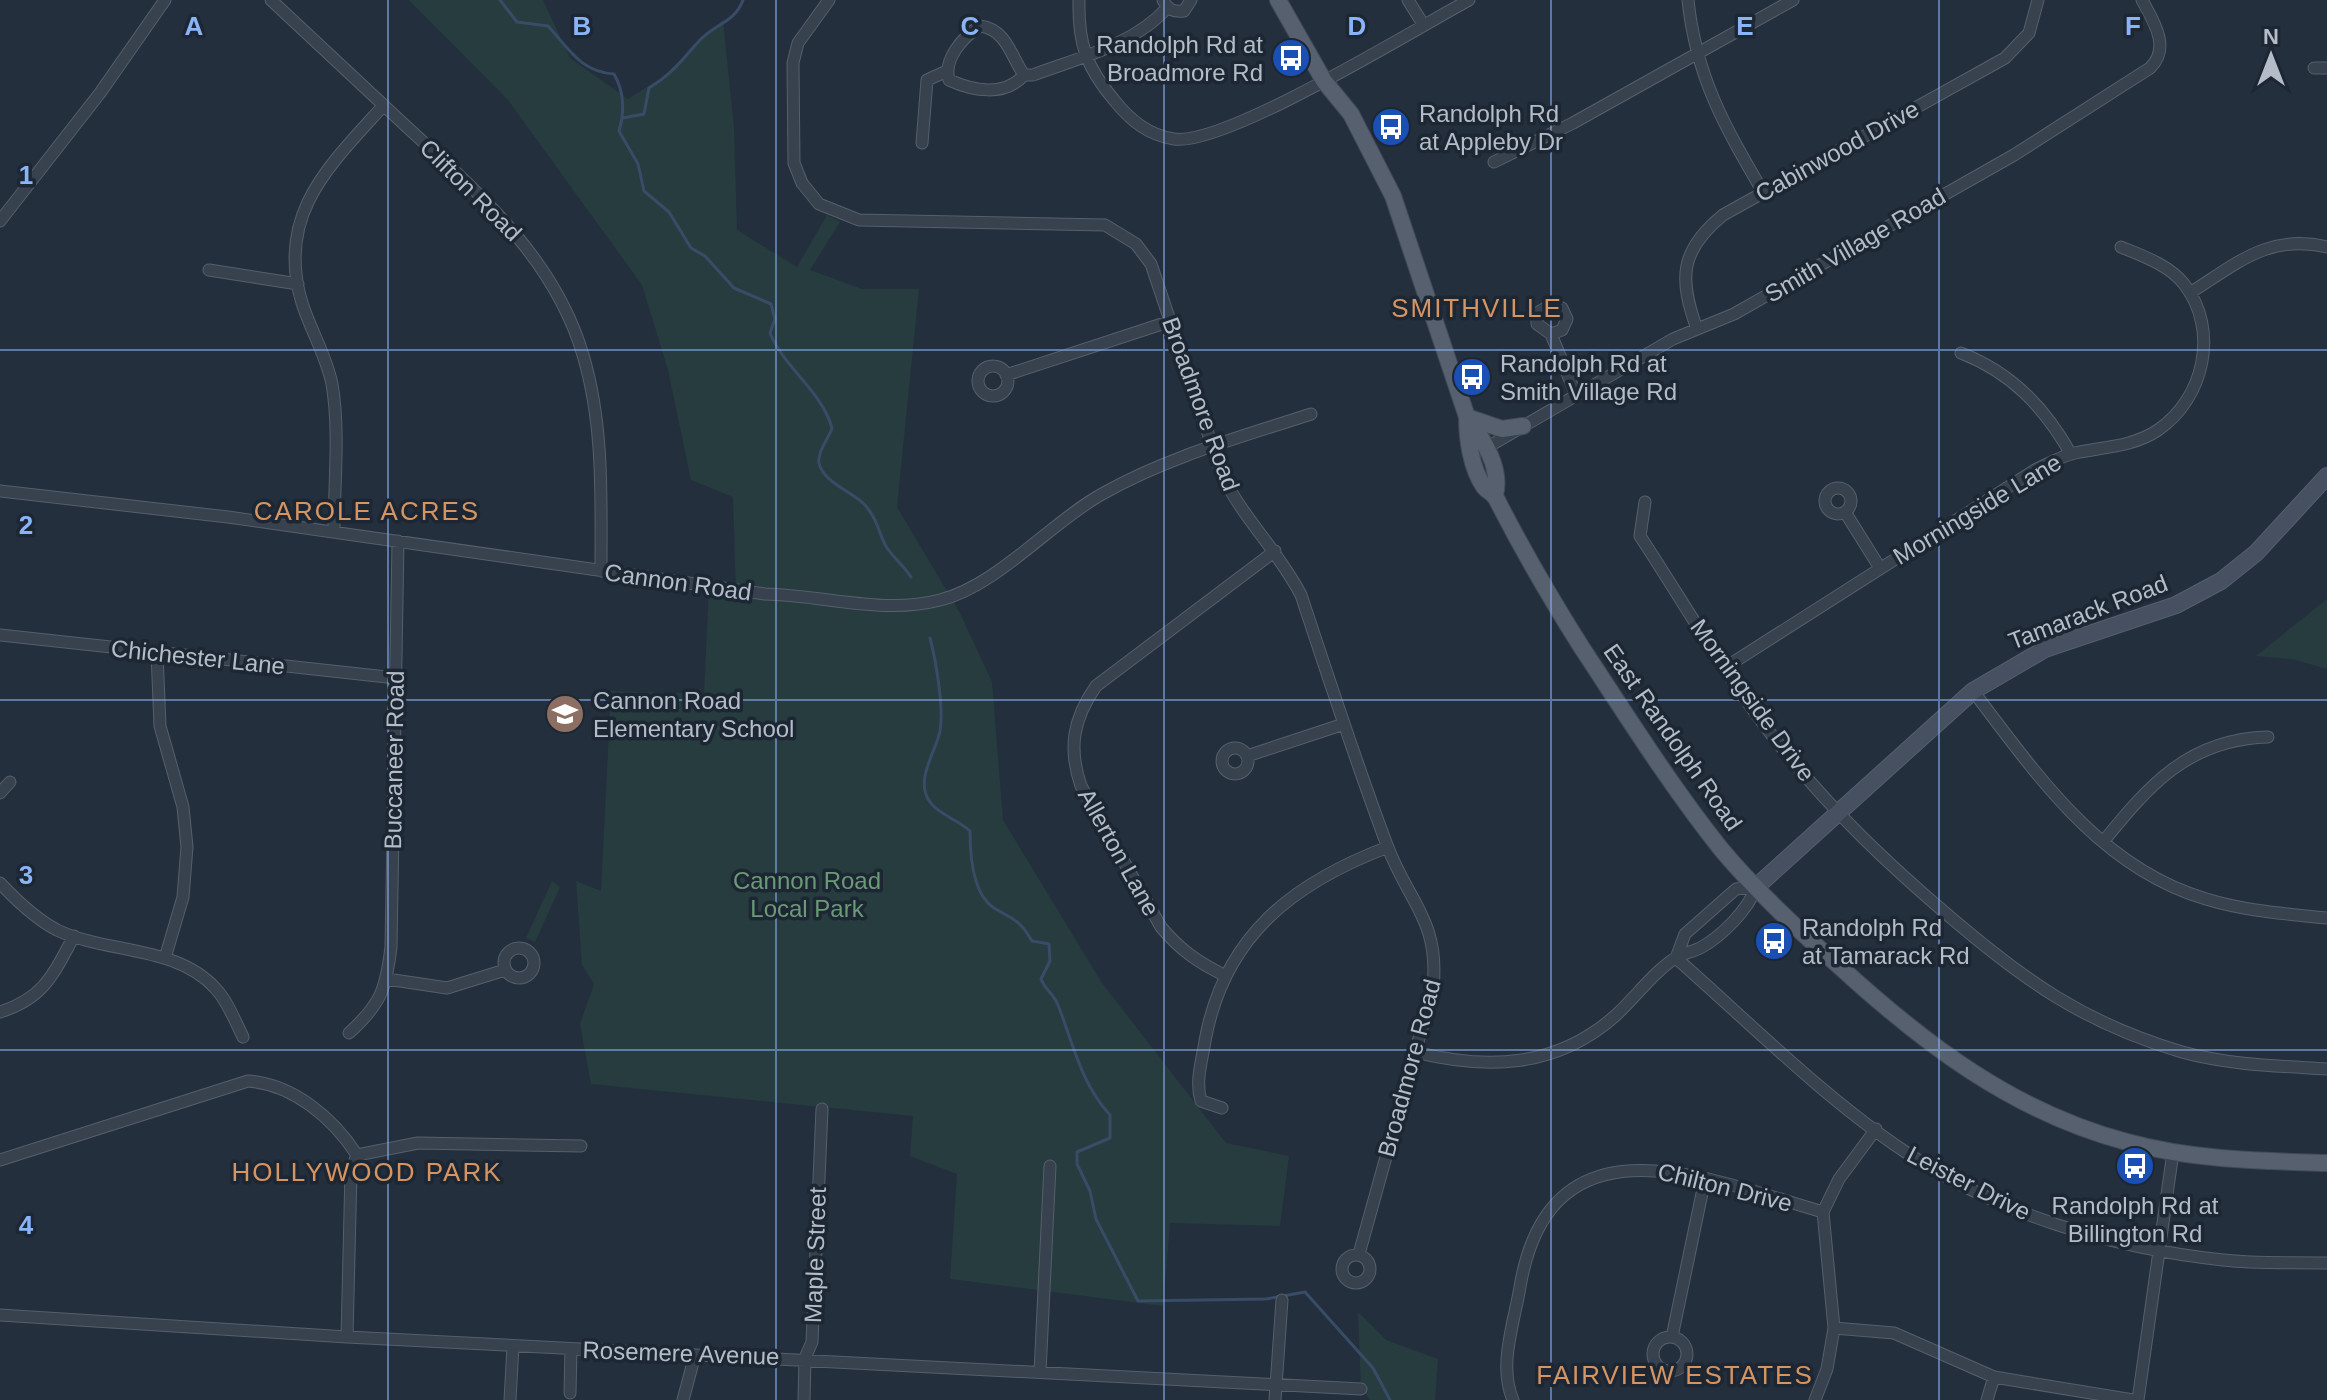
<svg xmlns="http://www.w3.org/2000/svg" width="2327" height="1400" viewBox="0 0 2327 1400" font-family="Helvetica,sans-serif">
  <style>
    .green { fill: #263c3f }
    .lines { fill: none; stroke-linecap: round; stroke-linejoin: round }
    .stream { stroke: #394c67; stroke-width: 3 }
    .street-casing { stroke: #565f6c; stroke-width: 13 }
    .secondary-casing { stroke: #565f6c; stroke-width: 18 }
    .primary-casing { stroke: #414a57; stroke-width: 18 }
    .street { stroke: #38414e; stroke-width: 11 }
    .secondary { stroke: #465061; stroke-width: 16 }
    .primary { stroke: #56606e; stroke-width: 16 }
    .grid { fill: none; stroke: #8ab4f8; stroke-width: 2; stroke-opacity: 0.55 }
    .labels { text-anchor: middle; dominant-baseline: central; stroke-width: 7; stroke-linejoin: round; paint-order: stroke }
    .poi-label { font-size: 24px; fill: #b4bcc9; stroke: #1d2633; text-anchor: start }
    .street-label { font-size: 24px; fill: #b4bcc9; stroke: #1d2633 }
    .park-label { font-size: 24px; fill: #6b9a76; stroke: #1d2633 }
    .neighbourhood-label { font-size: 26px; letter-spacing: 2px; fill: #d59563; stroke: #1d2633 }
    .grid-label { font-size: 26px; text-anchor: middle; font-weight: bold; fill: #8ab4f8; stroke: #1d2633; stroke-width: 7; stroke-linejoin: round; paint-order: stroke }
  </style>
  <rect width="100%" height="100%" fill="#242f3e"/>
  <path class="green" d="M409,0H543L570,58L628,99L661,78L723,20L734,128L737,230L797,267L827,215L840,222L810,270L862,289H919L897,507L960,613L992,682L1003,820L1102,983L1226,1143L1289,1156L1280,1226L1170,1223L1163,1306L950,1279L957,1174L910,1156L913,1116L591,1084L580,1024L594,984L582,965L576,881L601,891L611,691L704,694L709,588L736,590L733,497L691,480L668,370L642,285L508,100Z
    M2327,599V669L2292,659L2256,656Z
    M552,881L560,887L535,942L526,938Z
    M1358,1312L1386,1340L1438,1359L1435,1400H1370L1361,1389Z"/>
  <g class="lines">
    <path class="stream" d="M500,0L517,22L548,26C569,49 581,72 614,74C624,91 625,112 619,131L638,164L644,191L669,212L691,248L705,256L734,288L771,304L775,319L770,333C785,369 821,390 832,428C829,438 817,452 819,463C823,482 851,491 864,504C878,519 879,535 887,548C894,558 904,566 911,577
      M623,118L644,114L649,88C674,73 682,59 701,39C717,23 735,22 743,0
      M930,638C936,661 944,707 940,731C936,752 914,780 930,802C938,814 958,820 970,831C970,855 972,894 994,908C1014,920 1019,919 1032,941L1049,944L1050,961L1041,979C1045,990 1054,994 1058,1005C1073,1043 1081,1084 1110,1115V1138L1077,1152V1164L1090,1191L1096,1219L1138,1301L1266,1299L1305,1292L1373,1368L1390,1400"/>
    <g class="street-casing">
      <path id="street" d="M271,0C316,42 362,85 408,128C479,193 555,259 583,355C604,425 601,498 601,571
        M829,0L798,43L793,63L794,163L802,183L819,204L859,220L1105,225L1136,244L1151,264L1222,475C1243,518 1279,552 1301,595C1329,679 1356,763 1387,845C1408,902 1440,920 1433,988L1359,1254
        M1079,0C1078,43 1086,67 1114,100C1130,120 1148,135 1174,139C1224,147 1415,29 1469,0
        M1163,0C1168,10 1173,12 1184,11L1191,0
        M1408,0L1423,24
        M1688,0C1696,77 1725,127 1763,192
        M980,26C1006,29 1011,56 1024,75C1005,97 973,91 949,80C943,59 963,37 980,26Z
        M2314,68H2327
        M1024,75H1033C1078,58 1134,45 1167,8
        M922,143L927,80L947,71
        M1494,162L1573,123L1793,0
        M0,221L100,93L165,0
        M209,270L298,284
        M2190,293C2236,264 2269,233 2327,247
        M1697,329C1679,279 1679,251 1723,215L2005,58L2029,33L2038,0
        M1551,334L1562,330L1567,319L1562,308L1552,304L1537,313V324L1551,334L1576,395
        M1961,353C2012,373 2044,407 2071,454
        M978 381a15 15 0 1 1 30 0a15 15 0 1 1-30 0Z
        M1006,375L1171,321
        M1486,448L1673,339L1734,314L2014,155L2150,68C2171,48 2154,22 2142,0
        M1825 501a13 13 0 1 1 26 0a13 13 0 1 1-26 0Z
        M0,491L228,517L765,594C823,595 883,615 940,600C997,586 1050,523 1102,494C1167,457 1241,437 1311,414
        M1645,502L1640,536C1686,606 1729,682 1782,748C1832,811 1888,864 1949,916C2025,981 2084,1023 2182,1052C2229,1065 2279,1066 2327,1069
        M1845,512L1880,568
        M334,532C334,484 340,431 332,384C326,355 311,331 302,303C275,214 330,165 384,105
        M0,635L396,678
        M157,653L160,726L183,807L187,847L183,897L165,958
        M1726,667L2035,470C2048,464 2061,456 2075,453C2102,447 2133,447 2158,430C2204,399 2220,330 2184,284C2169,265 2143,256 2121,247
        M1973,691C2037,775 2100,868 2206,899C2245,911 2287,914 2327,918
        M1222 761a13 13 0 1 1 26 0a13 13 0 1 1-26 0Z
        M1247,756L1344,724
        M0,793L10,782
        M2103,842C2149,785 2189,739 2268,737
        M0,883C16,900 36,919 57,930C107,954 177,945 216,989C228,1002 235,1021 243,1037
        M504 963a15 15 0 1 1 30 0a15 15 0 1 1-30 0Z
        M1676,958C1750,1023 1822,1096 1904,1151C1998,1214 2111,1248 2223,1260C2257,1264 2293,1262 2327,1263
        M1226,976C1199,963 1180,950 1161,927L1081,786C1068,748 1073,719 1096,686L1275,551
        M387,979L447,988L505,970
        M0,1012C44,998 53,975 74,936
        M349,1033C381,1004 386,989 391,947L398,541
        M1415,1052C1487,1070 1556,1068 1615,1016C1635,998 1654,971 1677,957C1684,953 1692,952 1700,948C1721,937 1749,909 1756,887L1736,889L1685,934L1676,958
        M1222,1108L1201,1101C1195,1081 1202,1061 1205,1041C1224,936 1293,883 1388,847
        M357,1155L418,1143L581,1146
        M0,1160L248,1081C293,1084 333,1118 357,1155
        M1342 1269a14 14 0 1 1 28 0a14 14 0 1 1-28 0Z
        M0,1315L347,1337L1361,1389
        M1834,1328L1894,1333L1994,1377L2133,1400
        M1653 1354a17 17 0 1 1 34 0a17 17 0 1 1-34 0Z
        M347,1337L351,1171L357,1155
        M1672,1337L1705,1179
        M1040,1372L1050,1166
        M570,1393L571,1349
        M510,1400L513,1346
        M683,1400L695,1355
        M804,1400L805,1358L812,1342L822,1109
        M1275,1400L1282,1300
        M1513,1400C1498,1366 1514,1323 1520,1287C1550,1109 1708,1179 1823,1212
        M1815,1400L1827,1369L1834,1328L1823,1212L1839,1179L1876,1129
        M1987,1400L1994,1377
        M2138,1400L2173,1152"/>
    </g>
    <g class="secondary-casing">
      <path id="secondary" d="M1756,887L1973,691L2045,649L2176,605L2221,581L2256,553L2327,476"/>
    </g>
    <g class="primary-casing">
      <path id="primary" d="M1278,0L1324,81L1351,114L1393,196L1467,417C1467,439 1471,468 1484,487C1488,492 1494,493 1497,500C1523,551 1551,599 1582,648C1627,716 1670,785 1721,849C1756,891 1797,929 1838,965C1923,1043 2013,1112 2127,1142C2193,1160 2259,1161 2327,1163
        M1467,417C1483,439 1502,468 1495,495
        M1467,417L1502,429L1523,426"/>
    </g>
    <use href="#street" class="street"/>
    <use href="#secondary" class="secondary"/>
    <use href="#primary" class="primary"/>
  </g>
  <path class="grid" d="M388,0V1400M776,0V1400M1164,0V1400M1551,0V1400M1939,0V1400M0,350H2327M0,700H2327M0,1050H2327"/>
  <defs>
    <g id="bus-disc" transform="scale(2)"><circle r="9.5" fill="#1a4fb4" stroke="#1d2633"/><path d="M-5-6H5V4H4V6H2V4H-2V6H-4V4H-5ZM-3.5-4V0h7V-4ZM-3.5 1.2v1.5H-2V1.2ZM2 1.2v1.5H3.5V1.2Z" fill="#fff"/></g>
    <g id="school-disc" transform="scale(2)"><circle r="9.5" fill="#8d6e63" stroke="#1d2633"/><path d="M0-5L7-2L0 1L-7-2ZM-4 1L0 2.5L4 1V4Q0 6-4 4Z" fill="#fff"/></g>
  </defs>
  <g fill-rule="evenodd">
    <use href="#bus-disc" x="1291" y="58"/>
    <use href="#bus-disc" x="1391" y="127"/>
    <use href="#bus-disc" x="1472" y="377"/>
    <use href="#school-disc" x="565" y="714"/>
    <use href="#bus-disc" x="1774" y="941"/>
    <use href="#bus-disc" x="2135" y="1166"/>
  </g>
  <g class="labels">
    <g class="poi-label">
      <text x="1263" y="44" text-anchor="end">Randolph Rd at<tspan x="1263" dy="28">Broadmore Rd</tspan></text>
      <text x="1419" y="113">Randolph Rd<tspan x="1419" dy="28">at Appleby Dr</tspan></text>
      <text x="1500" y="363">Randolph Rd at<tspan x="1500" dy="28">Smith Village Rd</tspan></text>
      <text x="593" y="700">Cannon Road<tspan x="593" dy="28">Elementary School</tspan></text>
      <text x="1802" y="927">Randolph Rd<tspan x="1802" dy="28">at Tamarack Rd</tspan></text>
      <text x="2135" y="1205" text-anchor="middle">Randolph Rd at<tspan x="2135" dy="28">Billington Rd</tspan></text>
    </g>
    <g class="street-label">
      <text transform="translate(1837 151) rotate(-29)">Cabinwood Drive</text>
      <text transform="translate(471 190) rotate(45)">Clifton Road</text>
      <text transform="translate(1855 245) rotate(-30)">Smith Village Road</text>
      <text transform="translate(1201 404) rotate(70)">Broadmore Road</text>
      <text transform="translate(1977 509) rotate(-31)">Morningside Lane</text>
      <text transform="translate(678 582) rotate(8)">Cannon Road</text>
      <text transform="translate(2088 612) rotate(-21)">Tamarack Road</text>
      <text transform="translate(198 657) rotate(6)">Chichester Lane</text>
      <text transform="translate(1753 700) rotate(54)">Morningside Drive</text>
      <text transform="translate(1673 737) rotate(55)">East Randolph Road</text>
      <text transform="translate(394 760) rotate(-89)">Buccaneer Road</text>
      <text transform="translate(1119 852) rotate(61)">Allerton Lane</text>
      <text transform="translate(1409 1068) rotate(-75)">Broadmore Road</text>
      <text transform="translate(1969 1183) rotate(27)">Leister Drive</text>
      <text transform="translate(1725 1187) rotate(14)">Chilton Drive</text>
      <text transform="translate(815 1255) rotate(-88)">Maple Street</text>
      <text transform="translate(681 1353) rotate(2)">Rosemere Avenue</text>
    </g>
    <g class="park-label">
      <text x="807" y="880">Cannon Road<tspan x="807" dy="28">Local Park</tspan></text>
    </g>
    <g class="neighbourhood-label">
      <text x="1477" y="308">SMITHVILLE</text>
      <text x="367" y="511">CAROLE ACRES</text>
      <text x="367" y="1172">HOLLYWOOD PARK</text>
      <text x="1675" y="1375">FAIRVIEW ESTATES</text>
    </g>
  </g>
  <g class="grid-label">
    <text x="194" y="35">A</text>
    <text x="582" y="35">B</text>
    <text x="970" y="35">C</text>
    <text x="1357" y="35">D</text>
    <text x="1745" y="35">E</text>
    <text x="2133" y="35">F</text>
    <text x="26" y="184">1</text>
    <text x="26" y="534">2</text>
    <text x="26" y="884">3</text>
    <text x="26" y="1234">4</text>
  </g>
  <g transform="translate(2271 56)" stroke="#1d2633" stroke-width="6" paint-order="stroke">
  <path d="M0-6L14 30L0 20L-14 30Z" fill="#b4bcc9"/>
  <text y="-12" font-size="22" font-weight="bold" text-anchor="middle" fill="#b4bcc9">N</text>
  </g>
</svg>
